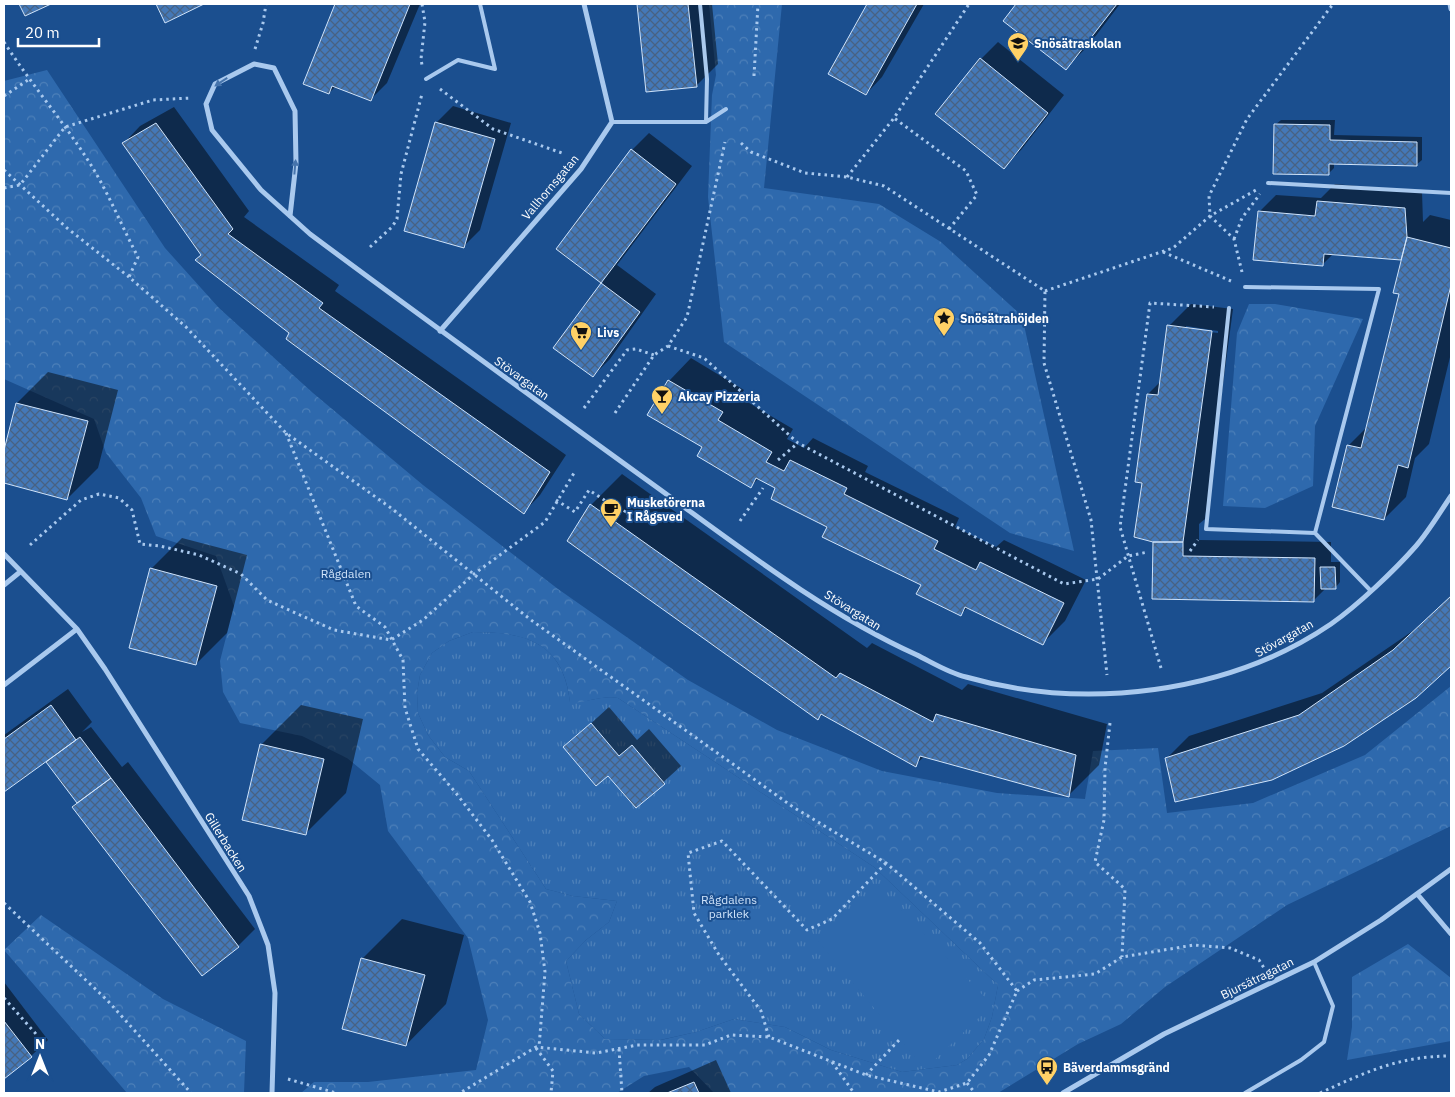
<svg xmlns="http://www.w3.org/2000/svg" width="1455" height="1097" viewBox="0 0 1455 1097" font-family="'IBM Plex Sans',sans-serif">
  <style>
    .grass { fill: url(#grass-tufts) }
    .forest { fill: url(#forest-crowns); fill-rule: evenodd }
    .pitch { fill: #2e69ad }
    .shadow { fill: #0007; fill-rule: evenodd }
    .building { fill: url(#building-cross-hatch); stroke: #cfe3fa }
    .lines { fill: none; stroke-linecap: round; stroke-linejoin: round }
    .path { stroke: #a9c9ee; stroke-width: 3; stroke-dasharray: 2.5 4; stroke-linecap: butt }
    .service { stroke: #a9c9ee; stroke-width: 4 }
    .minor { stroke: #a9c9ee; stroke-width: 5 }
    .oneway { fill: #4674ac }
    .labels { text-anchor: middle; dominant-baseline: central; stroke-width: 4; stroke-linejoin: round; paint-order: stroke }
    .poi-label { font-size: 12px; font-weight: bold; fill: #fff; stroke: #1b4f8f; text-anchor: start }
    .street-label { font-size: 12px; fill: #fff; stroke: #1b4f8f }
    .park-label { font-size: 12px; fill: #cfe3fa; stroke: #1b4f8f }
  </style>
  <defs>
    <pattern id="grass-tufts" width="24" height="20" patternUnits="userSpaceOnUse" patternTransform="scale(1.25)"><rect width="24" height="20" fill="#2e69ad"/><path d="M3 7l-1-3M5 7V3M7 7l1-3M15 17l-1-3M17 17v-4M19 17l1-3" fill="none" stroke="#4d80b9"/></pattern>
    <pattern id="forest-crowns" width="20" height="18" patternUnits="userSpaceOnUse" patternTransform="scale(1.25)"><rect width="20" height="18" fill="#2e69ad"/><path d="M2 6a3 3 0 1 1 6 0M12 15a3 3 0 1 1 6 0" fill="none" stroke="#4d80b9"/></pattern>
    <pattern id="building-cross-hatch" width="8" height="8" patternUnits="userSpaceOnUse" patternTransform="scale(1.25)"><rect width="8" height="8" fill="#4478b7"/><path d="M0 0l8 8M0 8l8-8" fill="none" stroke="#486282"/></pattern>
  </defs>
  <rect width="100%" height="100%" fill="#1b4f8f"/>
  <path class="grass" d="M473,632C526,632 563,642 570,702C587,703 602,695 618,698L874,867L998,985L992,1017L984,1039L967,1059L957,1065L902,1072L831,1050L785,1027L734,1019L696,1032L660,1040L605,1039L579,1014L566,961L586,940L609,922L617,901L573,896L546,889L469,771L445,757L428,735L418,713L417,693L420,675L432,653L449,641Z"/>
  <path class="forest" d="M709,4H782L764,188L879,204L941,242L1022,316L1074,551L1010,533L724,342L708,197L712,95L716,75Z
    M47,70L165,248L219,308L313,393L423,485L558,589L688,680L777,730L882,771L997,793L1085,799L1093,751L1158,748L1167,813L1253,803L1365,755L1451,686V826L1287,905L1165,987L1121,1024L1078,1044L998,1093H714L689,1067L644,1076L617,1093H301L314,1082H368L476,1070L488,1020L468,938L388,831L380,785L347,758L302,736L240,723L223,692L220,661L234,606L216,556L156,536L141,498L106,453L94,419L4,379V81ZM473,632C526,632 564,643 570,703C587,703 602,695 618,698L874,867L998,985L992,1017L984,1039L967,1059L957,1065L902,1072L831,1050L785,1027L734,1019L696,1032L661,1040L605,1039L579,1014L566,961L586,940L609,922L617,901L573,896L546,889L469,771L445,757L428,735L418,713L417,693L420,675L432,653L449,641Z
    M1249,304H1275L1363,319L1315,426L1313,486L1265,508L1223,506L1237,333Z
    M41,915L163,999L246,1041L244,1093H127L4,950Z
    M1408,944L1451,978V1041L1347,1060L1352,1027V977Z"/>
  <path class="pitch" d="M878,886L992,1005L925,1069L818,941Z"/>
  <path class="shadow" d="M336,4H420L387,83L370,100L336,86L329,93L304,83Z
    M638,4H712L718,64L696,86L647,91Z
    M868,4H924L882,77L866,94L829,74Z
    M1018,4H1120L1088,46L1066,68L1004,21Z
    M998,42L1064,95L1021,150L1004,167L937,114L981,59Z
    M453,106L511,123L480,230L463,247L436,123Z
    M174,107L249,211L244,217L339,285L335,291L566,455L540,495L524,512L290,333L202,255L124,143L140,126Z
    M1281,120H1335L1334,135L1422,137V160L1416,165L1334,163V168L1328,174L1275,125Z
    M649,133L692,166L617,265L656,294L610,359L593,376L555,348L603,282L558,248L632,150Z
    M1335,184L1422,192L1423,222L1430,215L1451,220V353L1429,444L1415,458L1406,497L1384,519L1348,446L1368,426L1401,293L1403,256L1401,259L1334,253L1322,265L1259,212L1276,195L1321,198Z
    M1191,304L1233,309L1205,519L1199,524V540L1331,542V562H1340V582L1335,588H1326L1313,601L1153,598L1154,542L1143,482L1148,394L1161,381L1169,326ZM1186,326L1218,331V333L1186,329Z
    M691,358L744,390L739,397L793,429L787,439L804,448L813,438L868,466L865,472L959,518L955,527L996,547L1004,540L1086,580L1065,621L1043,643L968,607L960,615L923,585L828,526L777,488L759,478L751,486L704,446L669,381Z
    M48,372L118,390L98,468L67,499L4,482V455L17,403Z
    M622,474L867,648L872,643L962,690L968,684L1107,724L1099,765L1068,796L925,756L915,765L823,714L818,719L591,505Z
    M182,538L247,555L227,633L196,664L151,569Z
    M1451,596V664L1415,697L1167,758L1189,736L1322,693L1417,628Z
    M68,689L92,722L82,732L91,727L122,767L128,762L255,929L238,946L202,974L48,762L55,753L4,790V735Z
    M301,705L363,719L346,793L306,833L261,745Z
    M609,707L637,740L649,729L681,766L636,807L608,774L565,747Z
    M402,919L464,935L446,1004L406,1045L362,959Z
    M4,982L48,1040L31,1056L4,1078Z
    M716,1060L731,1093H648L655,1087Z"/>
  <path class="building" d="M19,4H51L25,16Z
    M156,4H204L165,23Z
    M335,4H410L371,101L332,86L329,94L303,84Z
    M637,4H688L697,87L646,92Z
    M867,4H917L866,95L828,74Z
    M1016,4H1117L1066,70L1003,21Z
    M980,58L1048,113L1004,169L935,114Z
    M435,122L495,139L464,248L404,231Z
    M156,123L233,229L228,234L323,303L319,308L550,472L524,514L286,339L289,333L195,260L201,255L122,143Z
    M1274,124L1330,125V140L1417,142V166L1329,164V175L1273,174Z
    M631,149L676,184L601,283L556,249Z
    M1317,201L1405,208L1407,237L1401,260L1324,254L1323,266L1253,260L1258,211L1315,216Z
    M1407,237L1451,248V285L1408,468L1398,465L1384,520L1332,507L1347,445L1361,448L1399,294L1393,293Z
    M601,283L640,312L593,377L553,348Z
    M1167,325L1212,331L1183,542H1153L1134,537L1142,483L1135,482L1147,394L1158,395Z
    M668,380L723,412L718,420L772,452L766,462L784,471L790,460L847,488L844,494L938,541L934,549L976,570L980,562L1064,603L1043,645L965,607L961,616L916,594L921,585L822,537L827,527L771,499L775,488L756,478L751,488L697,456L702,447L647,415Z
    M16,403L88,421L67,500L4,483V450Z
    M590,504L836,678L840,673L933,722L936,714L1076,755L1069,797L920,756L916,767L821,714L818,720L567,541Z
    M1153,542H1183V556L1315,558L1314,602L1152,599Z
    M1320,567H1335L1336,589H1321Z
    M150,568L217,586L196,665L129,648Z
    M1451,596V666L1416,698L1344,746L1272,780L1175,802L1165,758L1299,715L1393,650Z
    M51,705L76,740L4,792V739Z
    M591,723L619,756L632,745L665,784L636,808L608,776L596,786L563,747Z
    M80,737L111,778L77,803L46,762Z
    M260,744L324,759L306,835L242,820Z
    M111,778L239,947L202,976L72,807Z
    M361,958L425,975L406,1046L342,1029Z
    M4,1021L32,1057L4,1079Z
    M694,1082L699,1093H667Z"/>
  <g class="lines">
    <path class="path" d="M422,4L425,22L421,59L422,65
      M4,42C31,84 64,122 91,165C109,194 122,227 138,257L129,277L186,327L286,433L391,508L531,620L793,807L886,863L980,943L1017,991L989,1055L967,1083L939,1092L866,1075L769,1037L731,1035L705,1045H637L596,1053L536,1047L460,1093
      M255,49L263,23L266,4
      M754,76L758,4
      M440,89L493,129L562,153
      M4,96L28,80
      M741,143L751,152L805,173L847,177L884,186L1045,291L1044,363L1091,520L1107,675
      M4,170L67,228L129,277
      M847,177L894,118
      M4,188L20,185L65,127L153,100L191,98
      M949,229L977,195L966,171L894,118L969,4
      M1234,239L1242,218L1260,194
      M370,247L392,227L397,219L401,174L422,94
      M1163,252L1231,281
      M1242,272L1234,239L1210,216L1209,196L1247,119L1333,4
      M1045,291L1173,248L1210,216L1256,190
      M668,346L704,358L798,443L1064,584L1098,579L1128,556L1148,552
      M584,408L627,350L636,349L654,355
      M615,413L654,355L668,346L687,317L725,142
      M286,433L356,606L385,627L403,660L405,708L418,749L456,793L492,840L530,902L540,933L545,972L539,1047
      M778,460L798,443
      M556,500L575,512L589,490L624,513L633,498
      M740,521L763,488
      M30,545L81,500L99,494L119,498L132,510L140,544L160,546L199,555L241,574L267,600L300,615L334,630L391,640L423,620L474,574L545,522L574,473
      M1190,551L1198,540
      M1161,668L1120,527L1150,303L1214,307
      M1110,723L1105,768L1104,820L1095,862L1125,889L1122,957
      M4,903L107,1000L191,1093
      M1017,991L1034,980L1095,974L1122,957L1194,945L1230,948L1259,960L1264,968
      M4,998L36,1034
      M769,1037L761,1011L719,955L694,913L688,853L722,841L807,930L832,919L886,863
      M536,1048L553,1071L551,1093
      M619,1049L622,1093
      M832,1062L854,1093
      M866,1075L900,1039
      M288,1079L336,1093
      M967,1083L975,1093
      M1320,1093C1366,1072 1399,1056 1451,1056"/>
    <path class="service" d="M700,4L707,79L706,122
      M426,79L458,60L495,69L480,4
      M612,122H706L726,109
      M1268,183L1451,193
      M1245,287L1379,289L1315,533L1370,590
      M1229,308L1206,529L1315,533
      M1245,1093L1301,1060L1324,1042L1333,1006L1314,962"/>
    <path class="minor" d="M1450,4L1451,9
      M290,216L296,163L295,111L274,68L254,64L215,84L206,104L212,130L261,190L310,234C420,316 532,397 644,478C732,541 818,610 917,655C933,663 949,673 966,677C1085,711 1228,694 1331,624C1358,605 1394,571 1416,546C1429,531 1440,512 1451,496
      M440,331L581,169L612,122L584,4
      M4,554L77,629L105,669L249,896L268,945L275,993L272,1093
      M4,585L20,572
      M4,685L77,629
      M1418,895L1451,934
      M1063,1093L1164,1034L1314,962L1381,920L1451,869"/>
  </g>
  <defs><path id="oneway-solid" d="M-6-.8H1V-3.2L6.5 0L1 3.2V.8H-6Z" transform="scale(1.25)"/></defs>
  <g class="oneway">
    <use href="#oneway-solid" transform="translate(221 82) rotate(147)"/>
    <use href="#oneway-solid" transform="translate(295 167) rotate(-85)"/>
  </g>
  <defs>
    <g id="school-pin" transform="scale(1.125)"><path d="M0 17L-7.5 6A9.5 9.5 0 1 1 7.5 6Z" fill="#ffd166" stroke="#1b4f8f"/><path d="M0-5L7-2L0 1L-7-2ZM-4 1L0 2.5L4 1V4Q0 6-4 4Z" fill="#111"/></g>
    <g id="sight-pin" transform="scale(1.125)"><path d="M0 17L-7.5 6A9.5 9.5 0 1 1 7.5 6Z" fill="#ffd166" stroke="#1b4f8f"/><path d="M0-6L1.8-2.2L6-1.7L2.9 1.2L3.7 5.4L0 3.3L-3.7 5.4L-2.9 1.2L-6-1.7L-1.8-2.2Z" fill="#111"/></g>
    <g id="supermarket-pin" transform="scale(1.125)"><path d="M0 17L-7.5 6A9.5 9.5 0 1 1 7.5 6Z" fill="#ffd166" stroke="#1b4f8f"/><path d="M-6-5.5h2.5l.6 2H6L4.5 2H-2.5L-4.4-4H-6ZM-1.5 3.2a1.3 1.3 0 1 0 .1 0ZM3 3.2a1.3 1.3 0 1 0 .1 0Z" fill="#111"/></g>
    <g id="bar-pin" transform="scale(1.125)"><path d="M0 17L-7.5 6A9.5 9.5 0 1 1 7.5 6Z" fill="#ffd166" stroke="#1b4f8f"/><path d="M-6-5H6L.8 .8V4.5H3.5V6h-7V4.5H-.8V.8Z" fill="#111"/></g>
    <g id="cafe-pin" transform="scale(1.125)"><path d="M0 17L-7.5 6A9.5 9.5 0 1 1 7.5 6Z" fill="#ffd166" stroke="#1b4f8f"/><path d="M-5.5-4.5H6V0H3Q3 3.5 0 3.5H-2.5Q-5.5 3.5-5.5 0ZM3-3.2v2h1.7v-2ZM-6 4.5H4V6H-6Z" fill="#111"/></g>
    <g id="bus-pin" transform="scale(1.125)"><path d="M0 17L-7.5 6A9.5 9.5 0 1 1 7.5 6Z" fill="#ffd166" stroke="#1b4f8f"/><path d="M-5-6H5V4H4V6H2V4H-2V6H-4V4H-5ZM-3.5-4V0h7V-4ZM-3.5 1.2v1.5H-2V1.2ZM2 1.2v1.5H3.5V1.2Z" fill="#111"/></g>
  </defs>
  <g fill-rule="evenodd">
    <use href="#school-pin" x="1018" y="43"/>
    <use href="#sight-pin" x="944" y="318"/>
    <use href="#supermarket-pin" x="581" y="332"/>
    <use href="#bar-pin" x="662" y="396"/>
    <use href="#cafe-pin" x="611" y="509"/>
    <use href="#bus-pin" x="1047" y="1067"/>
  </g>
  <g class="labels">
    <g class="poi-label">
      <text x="1034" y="43">Snösätraskolan</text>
      <text x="960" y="318">Snösätrahöjden</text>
      <text x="597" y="332">Livs</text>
      <text x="678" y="396">Akcay Pizzeria</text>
      <text x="627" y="502">Musketörerna<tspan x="627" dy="14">I Rågsved</tspan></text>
      <text x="1063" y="1067">Bäverdammsgränd</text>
    </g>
    <g class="street-label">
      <text transform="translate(550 187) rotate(-50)">Vallhornsgatan</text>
      <text transform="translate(522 378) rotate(36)">Stövargatan</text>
      <text transform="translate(853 610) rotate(32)">Stövargatan</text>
      <text transform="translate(1284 638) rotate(-29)">Stövargatan</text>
      <text transform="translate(226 842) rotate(58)">Gillerbacken</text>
      <text transform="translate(1257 978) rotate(-26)">Bjursätragatan</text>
    </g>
    <g class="park-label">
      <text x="346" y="573">Rågdalen</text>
      <text x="729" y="899">Rågdalens<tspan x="729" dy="14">parklek</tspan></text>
    </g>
  </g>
  <rect width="1455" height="1097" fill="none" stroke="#ffffff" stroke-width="10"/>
  <g transform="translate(40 1057)" stroke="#1b4f8f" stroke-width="4" paint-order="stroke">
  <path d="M0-4L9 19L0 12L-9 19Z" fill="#ffffff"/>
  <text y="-8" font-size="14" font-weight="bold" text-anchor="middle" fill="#ffffff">N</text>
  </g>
  <path d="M18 38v8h81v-8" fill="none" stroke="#ffffff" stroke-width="2.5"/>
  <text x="25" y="38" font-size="15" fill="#ffffff" stroke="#1b4f8f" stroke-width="4" paint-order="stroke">20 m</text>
</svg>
